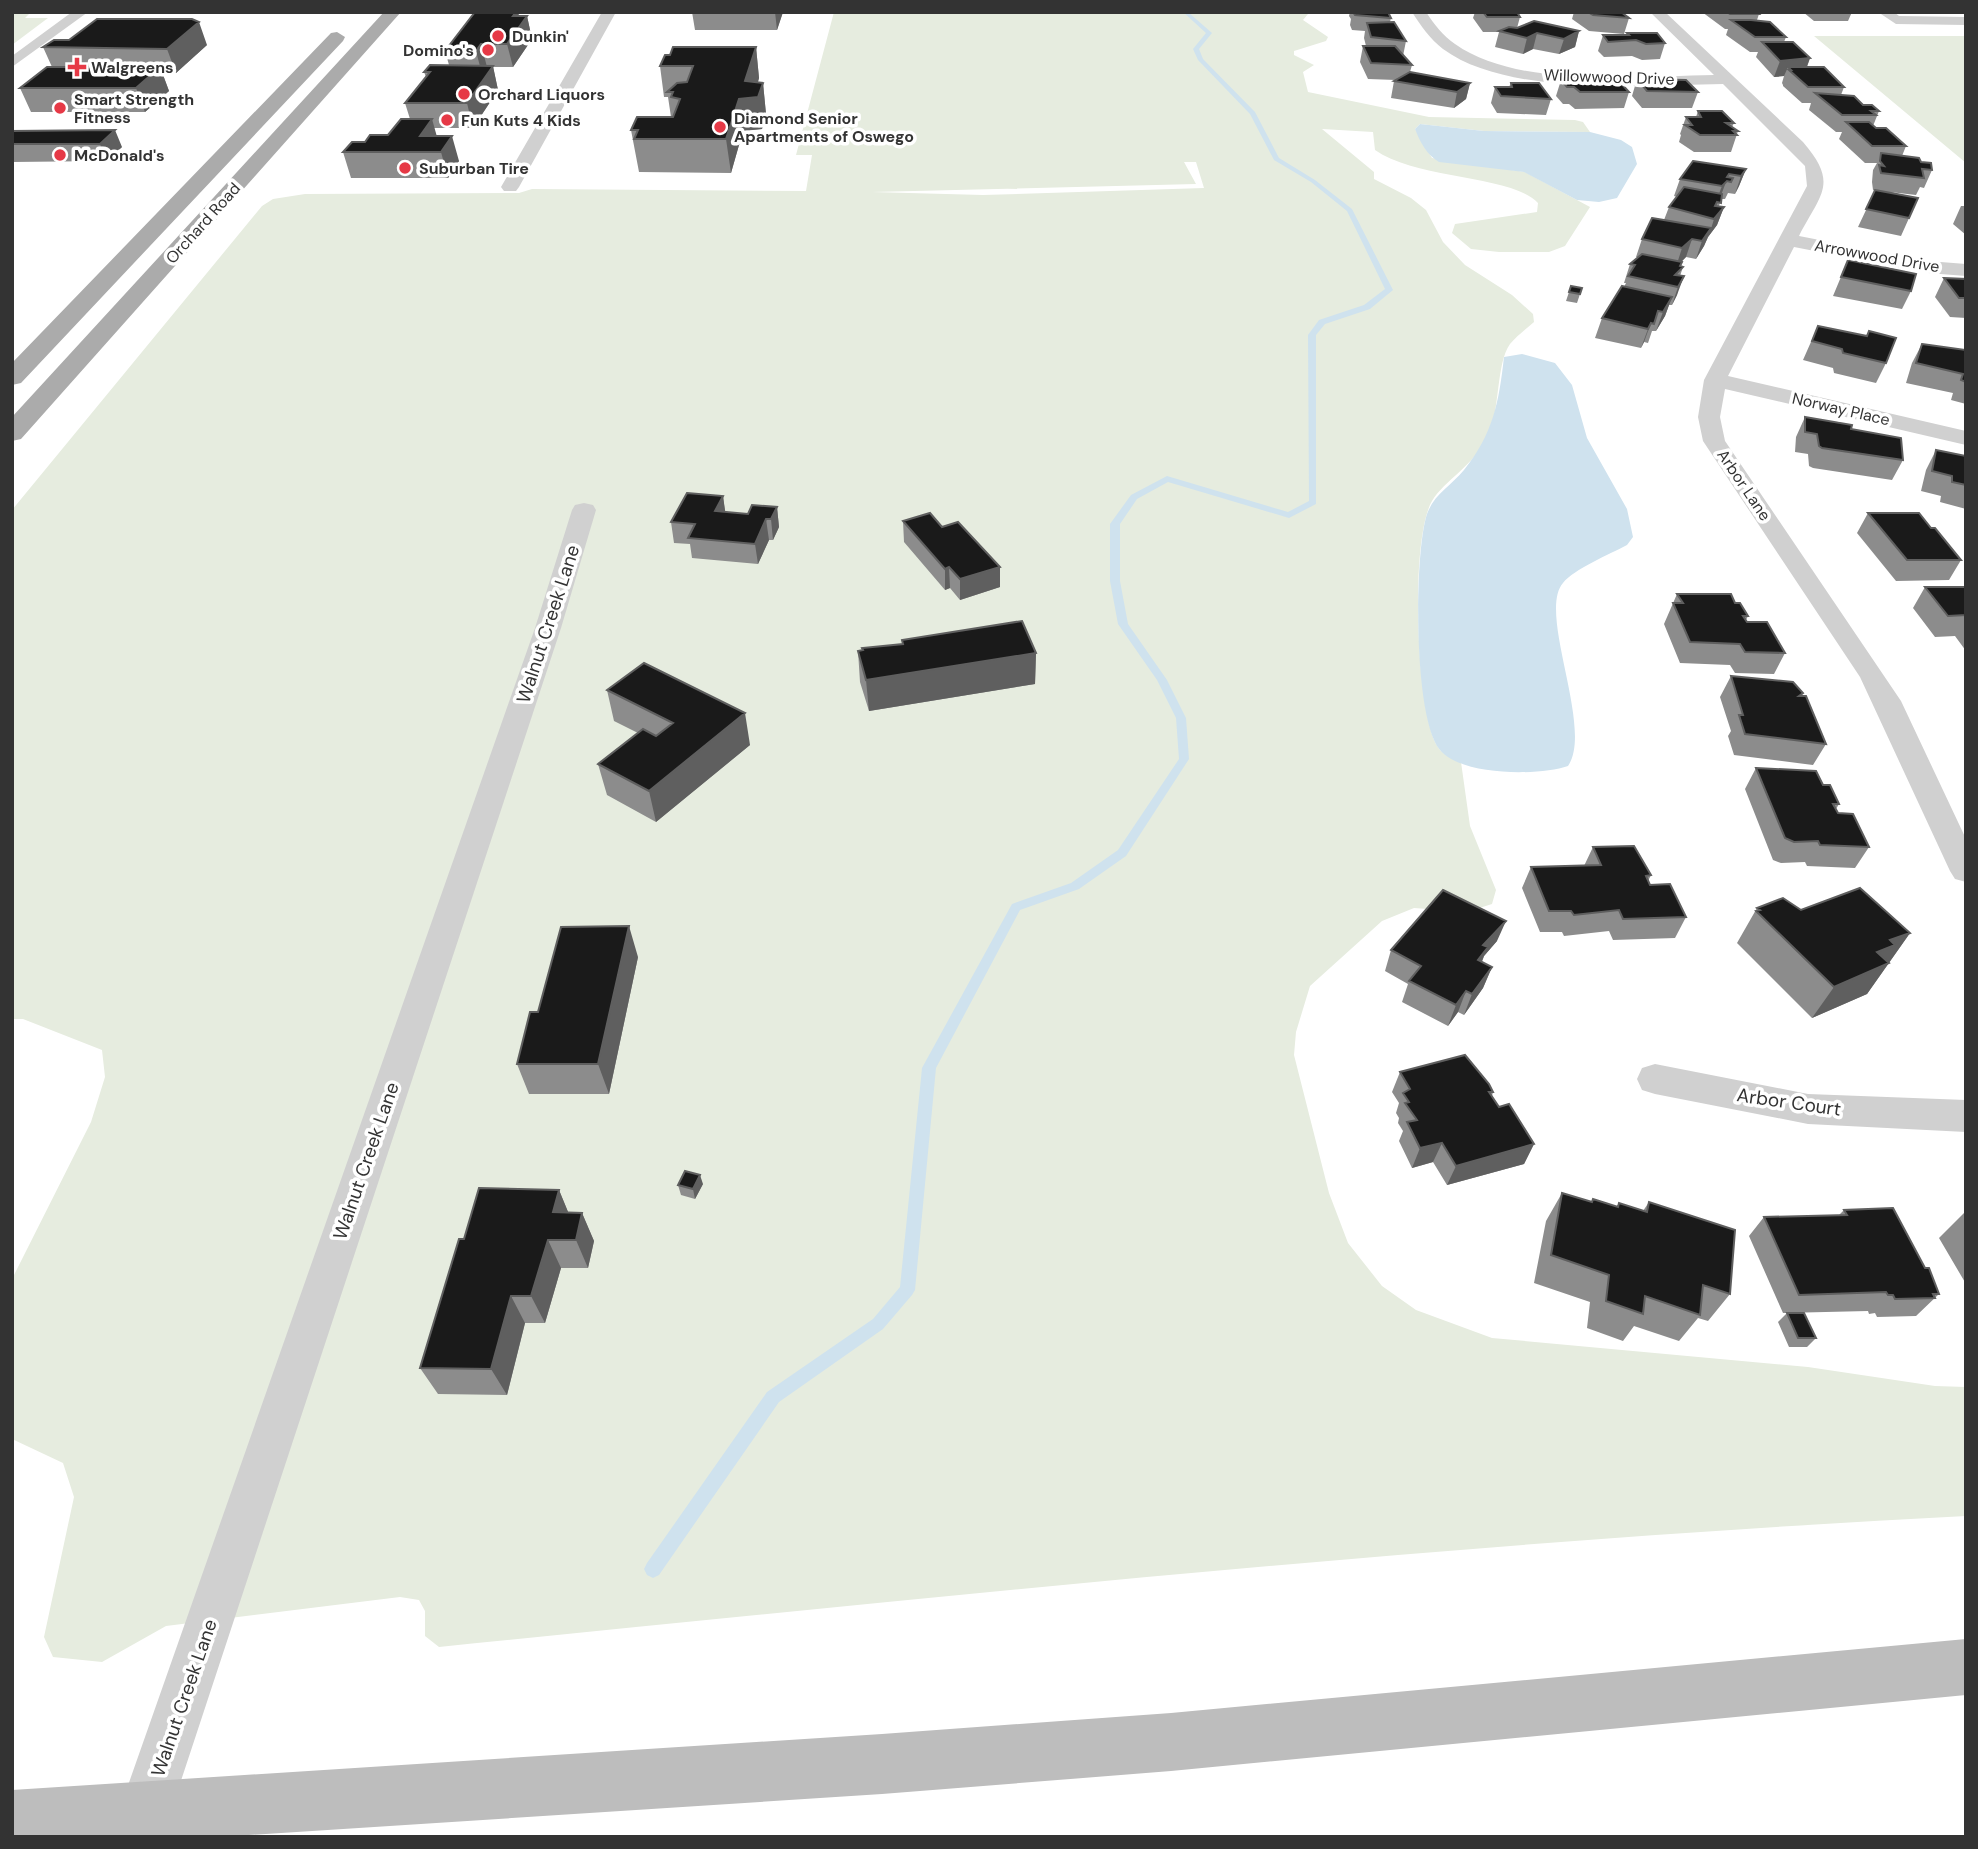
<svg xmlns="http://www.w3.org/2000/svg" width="1978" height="1849" viewBox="0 0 1978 1849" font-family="'DM Sans',sans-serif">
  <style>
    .green { fill: #e6ecdf; fill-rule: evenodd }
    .water { fill: #cfe2ee }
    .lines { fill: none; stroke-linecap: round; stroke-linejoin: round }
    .stream { fill: #cfe2ee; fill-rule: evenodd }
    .minor { fill: #d0d0d0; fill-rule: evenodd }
    .secondary { fill: #bdbdbd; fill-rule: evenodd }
    .primary { fill: #ababab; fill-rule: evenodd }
    .wall { fill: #8c8c8c }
    .shaded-wall { fill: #5f5f5f }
    .building { fill: #1a1a1a; stroke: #5f5f5f; stroke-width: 2 }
    .poi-dot { fill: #e63946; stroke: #fff; stroke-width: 2.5 }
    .labels { text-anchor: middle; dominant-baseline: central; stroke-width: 7; stroke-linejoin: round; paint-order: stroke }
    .far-poi-label { font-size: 16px; font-weight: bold; fill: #333; stroke: #fff; text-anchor: start }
    .far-street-label { font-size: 16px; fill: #333; stroke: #fff }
    .street-label { font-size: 19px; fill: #333; stroke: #fff }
  </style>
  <rect width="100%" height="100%" fill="#fff"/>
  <path class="green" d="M12,12H31L25,18H48L12,45Z
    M834,12H1317L1308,14L1303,20L1328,37L1326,41L1294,51V55L1314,65L1303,72L1308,92L1429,117L1575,120L1583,122L1590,132L1484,131L1420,124L1415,129L1432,158L1525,172L1590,207L1565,246L1549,252H1499L1471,249L1452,233L1455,224L1537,212L1538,203C1512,175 1418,180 1375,150L1373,132L1322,129L1374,172V179L1411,198L1426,210L1443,242L1465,265L1512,295L1533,314L1534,322C1526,329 1517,336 1510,344C1496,363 1500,412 1488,437C1475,464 1444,481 1432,501C1410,539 1416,705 1436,744C1441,754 1451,758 1461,762L1470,826L1496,890L1492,904L1467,912L1414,908L1382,921L1310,986L1296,1032L1294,1055L1329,1193L1348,1243L1382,1286L1416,1310L1492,1338L1808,1367L1935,1386L1966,1387V1516C1456,1542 947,1596 439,1647L425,1636V1611L419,1600L400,1597L166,1626L102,1662L53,1657L44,1637L74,1497L63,1463L12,1439V1279L91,1122L105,1077L102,1050L23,1019H12V510L262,206L273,199L305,194L519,193L532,189L806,191L812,155H796ZM1184,162H1196L1204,188L983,195L872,192L1196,184Z
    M1814,36H1966V163Z"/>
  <path class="water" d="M1420,124L1484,131L1590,132L1621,140L1632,147L1637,164L1617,198L1599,202L1577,200L1524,172L1439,162C1427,155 1420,142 1415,129Z
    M1522,354L1555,363L1572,385L1587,438L1627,509L1633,537L1627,545C1610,554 1574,569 1563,583C1537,613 1594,728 1568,766C1538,776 1462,776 1440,750C1413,719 1414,553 1427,514C1434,494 1451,486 1464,470C1493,434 1499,402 1504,357Z"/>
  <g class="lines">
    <path class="stream" d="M1183,12H1188L1212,33L1199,49L1203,59L1255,112L1279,158L1315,180L1352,209L1393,290L1370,309L1325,324L1316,335V504L1289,518L1168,482L1137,499L1120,524V581L1128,624L1167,680L1186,718L1189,759L1126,856L1079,889L1020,910L936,1068L915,1290L912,1295L883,1329L779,1402L659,1575L653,1578L647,1575L644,1569L647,1563L767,1392L873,1319L900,1287L922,1068L1012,904L1071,883L1118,850L1179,759L1176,718L1157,680L1118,624L1110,581V524L1131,495L1167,476L1288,512L1309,501L1308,335L1319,320L1364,305L1385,289L1347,211L1311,182L1274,160L1250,114L1198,60L1193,49L1206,33Z"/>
    <path class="minor" d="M72,12H88L12,67V56Z
      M602,12H616L519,187L516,191H504L501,187Z
      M1412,12H1426C1434,24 1443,36 1455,44C1519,89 1639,76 1714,75L1650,12H1665L1803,142C1839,184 1821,193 1799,236L1928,261L1966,264V276L1928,273L1794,247L1728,376L1966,431V445L1725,389L1720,417L1725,441L1901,701L1966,839V882L1955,879L1950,871L1860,677L1703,441L1698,417L1704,380L1807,186L1805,166L1723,84C1646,85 1508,97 1443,49C1430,39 1421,26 1412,12Z
      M1878,12H1894L1899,16L1966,17V25L1896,24Z
      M584,503L593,505L596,510L561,628L171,1811L163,1829L144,1837L127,1829L119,1811L535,628L572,510L575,505Z
      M1655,1064L1808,1094L1966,1100V1132L1808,1124L1655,1094L1642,1090L1637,1079L1642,1068Z"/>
    <path class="secondary" d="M1966,1639V1695L1171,1771L882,1794L219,1837H12V1790L882,1734L1171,1713Z"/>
    <path class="primary" d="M384,12H401L21,439L12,441V417Z
      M337,32L345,37L343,41L21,383L12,385V363L331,33Z"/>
  </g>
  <path class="wall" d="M475,12H518L519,16H527L532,39L513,67H493L498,90L473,128H434L436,136L459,161L448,178H351L343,152L365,142L388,135L410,119L405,103L426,77L424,72L449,65L445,51Z
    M692,12H783L777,30H695Z
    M1350,12H1388L1391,18L1390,22L1406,41L1403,56L1412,65L1410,72L1470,83L1466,99L1454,108L1391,98L1394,81L1396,80L1368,79L1360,62L1363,46H1366L1364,38L1365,31L1352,30L1350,25L1351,19L1349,16Z
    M1475,12H1517L1520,17L1517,28L1579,31L1575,47L1559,54L1533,49L1523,54L1495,47L1499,32H1483L1473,18Z
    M1574,12H1621L1629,18L1624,34L1589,31L1572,19Z
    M1702,12H1757L1759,14L1757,20L1786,37L1784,42L1810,58L1807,67L1844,87L1841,95L1879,111L1873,126L1906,146L1902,156L1921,162L1932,170L1924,188L1920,187L1916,195L1890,192L1918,198L1901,236L1858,227L1875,191L1873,190L1872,182L1873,170L1877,163H1865L1839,139L1842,132H1836L1809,110L1811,103H1802L1783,86V85L1782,83L1784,76L1774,77L1756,57L1758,52H1750L1726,35L1728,29H1725Z
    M1803,12H1852L1848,21H1814Z
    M1627,33L1665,43L1660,59L1642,60L1632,56L1604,57L1598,51L1603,35H1627Z
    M207,45L176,73L162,72L169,91L145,112H31L20,88L52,67L43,47Z
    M756,47L759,78L758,82L763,83L766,114L762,129L743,131L731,173L639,172L631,130L671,117L668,97H664L660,66Z
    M1637,79L1698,92L1692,108H1642L1632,96Z
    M1561,80L1629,92L1624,108L1575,109L1569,104H1563L1556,96Z
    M1511,83L1551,99L1546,115L1497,113L1491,103L1495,87H1509Z
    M1698,111L1734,123L1732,127L1738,131L1731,152H1694L1679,142L1681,135L1680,134L1686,117H1696Z
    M12,131L122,147L107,161L12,162Z
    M1746,169L1739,186L1735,194L1728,193L1725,199H1721L1719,206L1724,207L1717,225L1708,237L1704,246L1696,259L1686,257L1681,262V266L1683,267L1680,276L1677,295L1672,305H1669L1665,316L1656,331H1652L1648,343L1644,342L1641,348L1595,338L1602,318L1624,287L1626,283H1624L1630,264L1638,257H1636L1642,239L1664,220L1669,207L1677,197L1674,196L1680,179Z
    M1961,206H1966V235L1953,224Z
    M1848,260L1911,291L1902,309L1833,296Z
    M1944,278L1966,279V318L1950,317L1935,297Z
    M1582,288L1577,303L1566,301L1569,292Z
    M1818,326L1886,363L1876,383L1834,373L1833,368L1803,360Z
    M1922,344L1966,350V404L1951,400L1953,393L1906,383L1912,363Z
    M1805,417L1851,429L1903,460L1892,480L1813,468L1809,466L1808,454L1795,452L1796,437Z
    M1936,450L1966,456V509L1940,502L1941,496L1921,491L1926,470Z
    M723,496L725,512L748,514L777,507L779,527L773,540H769L758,564L692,558L690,544L674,543L671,522Z
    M1868,513L1931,528L1961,560L1949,580L1896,581L1857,533Z
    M903,521L942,527L1000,567V587L960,600L950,588L945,590L904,542Z
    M1925,587H1966V651L1955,636L1935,637L1913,608Z
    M1677,594L1735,603L1748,616L1746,620L1747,622L1785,653L1774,674L1735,673L1730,665L1680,663L1664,624Z
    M902,640L1036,653L1035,684L869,711L860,682L858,651L863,650L862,648L902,644Z
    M1731,676L1801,696L1826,744L1813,765L1734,755L1728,736L1731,731L1720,697Z
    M607,690L750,745L656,822L607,795L598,764L638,733L614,721Z
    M1756,768L1823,785L1839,804L1836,809L1838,813L1869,847L1855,868L1807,866L1805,862L1781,863L1773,860L1745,789Z
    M1593,847L1651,875L1648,881L1650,885L1686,917L1675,938L1613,940L1609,931L1564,936L1562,932H1540L1522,888L1531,867L1584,866Z
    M1757,908L1801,910L1910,933L1867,994L1812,1018L1737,943Z
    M1497,941L1484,956L1482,962L1492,967L1483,988L1464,1015L1458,1012L1448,1026L1402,1002L1408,984L1385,971L1391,950Z
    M638,957L609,1094H529L517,1064L538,1012Z
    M1400,1072L1493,1092L1492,1096L1499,1107L1534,1144L1524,1164L1447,1185L1433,1162L1412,1168L1399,1141L1403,1131L1398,1123L1399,1118L1396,1113L1399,1103L1392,1092Z
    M703,1184L695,1199L681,1195L678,1185Z
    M559,1190L568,1212L582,1213L594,1241L588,1268H561L545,1323H525L507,1395L438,1394L420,1368L464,1239Z
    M1562,1193L1591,1202L1593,1199L1617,1207L1619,1203L1643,1211L1649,1202L1730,1294L1708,1321L1698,1318L1679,1341L1634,1326L1623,1341L1587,1328L1590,1302L1534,1283L1546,1221Z
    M1844,1210L1939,1294L1916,1316L1877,1317L1875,1313L1869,1314L1868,1311L1783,1313L1749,1236L1764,1217L1839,1215Z
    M1966,1211V1284L1939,1238Z
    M1787,1313L1816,1338L1807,1347H1789L1778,1322Z"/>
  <path class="shaded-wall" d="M516,12H518L521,25L527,16L532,39L513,67L507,44L513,16Z
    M775,12H783L777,30Z
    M199,22L207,45L176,73L167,49Z
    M1579,31L1575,47L1559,54L1564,39Z
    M1537,33L1533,49L1523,54L1527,38Z
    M481,44L487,67L482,74L476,51Z
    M756,47L759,78L753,98L763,83L766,114L762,129L743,131L731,173L726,139Z
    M1810,58L1804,74L1791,70L1788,67L1784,76L1774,77L1780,61Z
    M493,66L498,90L473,128L467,103Z
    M160,67L169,91L145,112L136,88Z
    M1470,83L1466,99L1454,108L1457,92Z
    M432,119L439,144L420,136Z
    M115,130L122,147L107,161L100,144Z
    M452,136L459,161L448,178L441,152Z
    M1746,169L1739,186L1735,194L1741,176Z
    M1729,174L1720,198L1715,204L1722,186Z
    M1724,207L1717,225L1708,237L1704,246L1696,259L1702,241L1711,229L1714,219Z
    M1692,239L1686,257L1676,267L1682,248Z
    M1684,276L1677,295L1672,305L1678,287Z
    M1672,297L1665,316L1656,331L1663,312Z
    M1651,323L1644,342L1641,348L1648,329Z
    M723,496L726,517L715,511Z
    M777,507L779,527L773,540L771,519Z
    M766,519L769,540L758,564L755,544Z
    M949,567L950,588L945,590V569Z
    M1000,567V587L960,600V579Z
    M1036,653L1035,684L869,711L866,680Z
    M745,713L750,745L656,822L649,791Z
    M1506,921L1497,941L1484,956L1479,968L1475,966L1483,945Z
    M629,926L638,957L609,1094L598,1064Z
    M1910,933L1867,994L1812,1018L1834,987L1890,940Z
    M1492,967L1483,988L1464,1015L1472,994Z
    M1466,991L1458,1012L1448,1026L1456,1005Z
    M1442,1143L1433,1162L1412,1168L1420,1148Z
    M1534,1144L1524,1164L1447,1185L1456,1166Z
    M700,1175L703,1184L695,1199L693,1189Z
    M559,1190L571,1219L553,1212Z
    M582,1213L594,1241L588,1268L576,1240Z
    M548,1240L561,1268L545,1323L531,1296Z
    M511,1296L525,1323L507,1395L491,1369Z"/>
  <path class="building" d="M475,12H516L513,16H527L507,44H481L476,51H445Z
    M1353,12H1388L1391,18L1355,15Z
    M1483,12H1517L1520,17H1487Z
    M1588,12H1621L1629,18L1593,15Z
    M1727,12H1757L1759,14H1730Z
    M97,19H192L199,22L167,49L43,47L54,40H69Z
    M1731,20H1751L1770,22L1786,37H1755Z
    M1534,21L1579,31L1564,39L1537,33L1527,38L1499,31L1509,27L1517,28Z
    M1394,22L1406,41L1371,37L1367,23Z
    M1627,33H1657L1665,43L1646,44L1636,40L1608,42L1603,35H1629Z
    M1762,42H1793L1810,58L1780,61Z
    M1363,46H1395L1412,65L1371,63Z
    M673,47H756L745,81L763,83L758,97L739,99L726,139H634L638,130H631L637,117H673L680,99L671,97L673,92H667L677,83L687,82L693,66H660L665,55H670Z
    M430,65L493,66L467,103H405L430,72H424Z
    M47,67H160L136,88H20Z
    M1788,67H1824L1844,87H1808L1789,70H1791Z
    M1410,72L1470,83L1457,92L1394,81Z
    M1608,79L1619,81L1629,92H1580L1574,87H1567L1561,80Z
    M1637,79L1686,80L1698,92L1647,91Z
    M1511,83H1539L1551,99L1501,96L1495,87H1512Z
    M1815,93L1854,96L1863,105H1872L1879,111H1871L1876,115H1842Z
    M1698,111H1722L1734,123H1726L1738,131H1733L1737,135H1700L1685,125H1692L1686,117H1701Z
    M401,119H432L420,136H452L441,152H343L352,142H365L370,135H388Z
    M1846,122H1869L1876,128H1886L1906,146H1872Z
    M115,130L100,144H12V131Z
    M1881,153L1919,158L1921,162L1931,163L1932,170L1922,169L1924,178L1881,173L1879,165L1884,166L1880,161Z
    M1693,161L1746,169L1741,176L1729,174L1727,177L1733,178L1731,182L1727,181L1722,186L1680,179Z
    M1684,187L1722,194L1721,203L1717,202L1715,206L1724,207L1714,219L1669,207Z
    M1875,190L1918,198L1909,218L1866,209Z
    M1652,218L1711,228L1702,241L1692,239L1682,248L1642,239Z
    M1642,254L1682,262L1680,266L1683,267L1675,275L1684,276L1678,287L1628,276L1635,265L1630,264Z
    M1848,260L1916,274L1911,291L1841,277Z
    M1944,278L1966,279V298H1959Z
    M1571,286L1582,288L1580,294L1569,292Z
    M1622,286L1672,297L1663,312L1658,311L1654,324L1651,323L1648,329L1602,318Z
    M1818,326L1867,336L1869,331L1896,338L1886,363L1843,353L1842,349L1812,341Z
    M1922,344L1966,350V382L1961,380L1963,374L1916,363Z
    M1805,417L1852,425L1851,429L1901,438L1903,460L1822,448L1819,446L1817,434L1805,432Z
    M1936,450L1966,456V485L1952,482V476L1932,471Z
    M687,493L723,496L715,511L748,514L752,505L777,507L771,519H766L755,544L688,538L695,524L671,522Z
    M930,513L942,527L958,522L1000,567L960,579L949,567L945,569L903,521Z
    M1868,513H1919L1931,528H1935L1961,560H1907Z
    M1925,587H1966V615L1948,616Z
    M1677,594H1731L1735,603H1740L1748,616H1743L1747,622H1767L1785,653L1745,652L1740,644L1690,642L1673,603H1683Z
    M1022,621L1036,653L866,680L858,651L863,650L862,648L903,644L902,640Z
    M644,663L745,713L649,791L598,764L643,729L656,736L673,723L607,690Z
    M1731,676L1793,682L1803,693L1799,696H1806L1826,744L1745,734L1739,715H1743Z
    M1756,768L1816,771L1823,785H1830L1839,804H1833L1838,813L1853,814L1869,847L1820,845L1818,841L1794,842L1785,838Z
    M1634,846L1651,875L1646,876L1650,885L1670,884L1686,917L1623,919L1619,910L1574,915L1571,911H1549L1531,867L1601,865L1593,847Z
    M1860,888L1910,933L1890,940L1895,945L1877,952L1889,963L1834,987L1756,911L1760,910L1757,908L1783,898L1801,910Z
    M1443,890L1506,921L1483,945L1488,947L1478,960L1492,967L1472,994L1466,991L1456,1005L1409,981L1421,966L1391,950Z
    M629,926L598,1064H517L530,1012H538L561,927Z
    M1465,1055L1489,1084L1493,1092H1489L1499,1107L1509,1104L1534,1144L1456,1166L1442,1143L1420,1148L1407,1122L1417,1120L1405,1103L1409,1102L1403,1093L1410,1089L1400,1072Z
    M685,1171L700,1175L693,1189L678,1185Z
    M479,1188L559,1190L553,1212L582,1213L576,1240H548L531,1296H511L491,1369L420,1368L459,1239H464Z
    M1562,1193L1592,1202L1593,1199L1618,1207L1619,1203L1647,1212L1649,1202L1735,1230L1730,1294L1703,1285L1700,1315L1645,1296L1643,1314L1606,1301L1609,1275L1551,1255Z
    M1893,1208L1925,1268H1929L1939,1294H1933L1935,1298L1895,1299L1893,1295H1888L1886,1292L1799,1295L1764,1217L1847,1215L1844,1210Z
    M1787,1313H1804L1816,1338H1798Z"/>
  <g class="poi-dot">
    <circle cx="498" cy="36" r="7"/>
    <circle cx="488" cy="50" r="7"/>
    <path d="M73.5 56.5h7v7h7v7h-7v7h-7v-7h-7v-7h7z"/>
    <circle cx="464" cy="94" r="7"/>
    <circle cx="60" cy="108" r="7"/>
    <circle cx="447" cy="120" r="7"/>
    <circle cx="720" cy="127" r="7"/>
    <circle cx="60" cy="155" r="7"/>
    <circle cx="405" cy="168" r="7"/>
  </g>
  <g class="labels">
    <g class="far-poi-label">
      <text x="512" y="36">Dunkin'</text>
      <text x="474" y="50" text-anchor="end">Domino's</text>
      <text x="91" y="67">Walgreens</text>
      <text x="478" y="94">Orchard Liquors</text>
      <text x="74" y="99">Smart Strength<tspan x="74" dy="18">Fitness</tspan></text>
      <text x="734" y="118">Diamond Senior<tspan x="734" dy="18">Apartments of Oswego</tspan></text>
      <text x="461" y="120">Fun Kuts 4 Kids</text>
      <text x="74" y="155">McDonald's</text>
      <text x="419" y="168">Suburban Tire</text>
    </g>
    <g class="far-street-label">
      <text transform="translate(1609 77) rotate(2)">Willowwood Drive</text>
      <text transform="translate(203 223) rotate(-48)">Orchard Road</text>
      <text transform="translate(1877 256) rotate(10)">Arrowwood Drive</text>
      <text transform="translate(1841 409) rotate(13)">Norway Place</text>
      <text transform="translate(1744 485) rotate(56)">Arbor Lane</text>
    </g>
    <g class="street-label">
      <text transform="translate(548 624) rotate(-72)">Walnut Creek Lane</text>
      <text transform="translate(1789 1102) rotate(8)">Arbor Court</text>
      <text transform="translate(366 1161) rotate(-71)">Walnut Creek Lane</text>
      <text transform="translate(184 1698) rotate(-71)">Walnut Creek Lane</text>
    </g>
  </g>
  <rect width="1978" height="1849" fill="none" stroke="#333333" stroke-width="28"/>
</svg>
